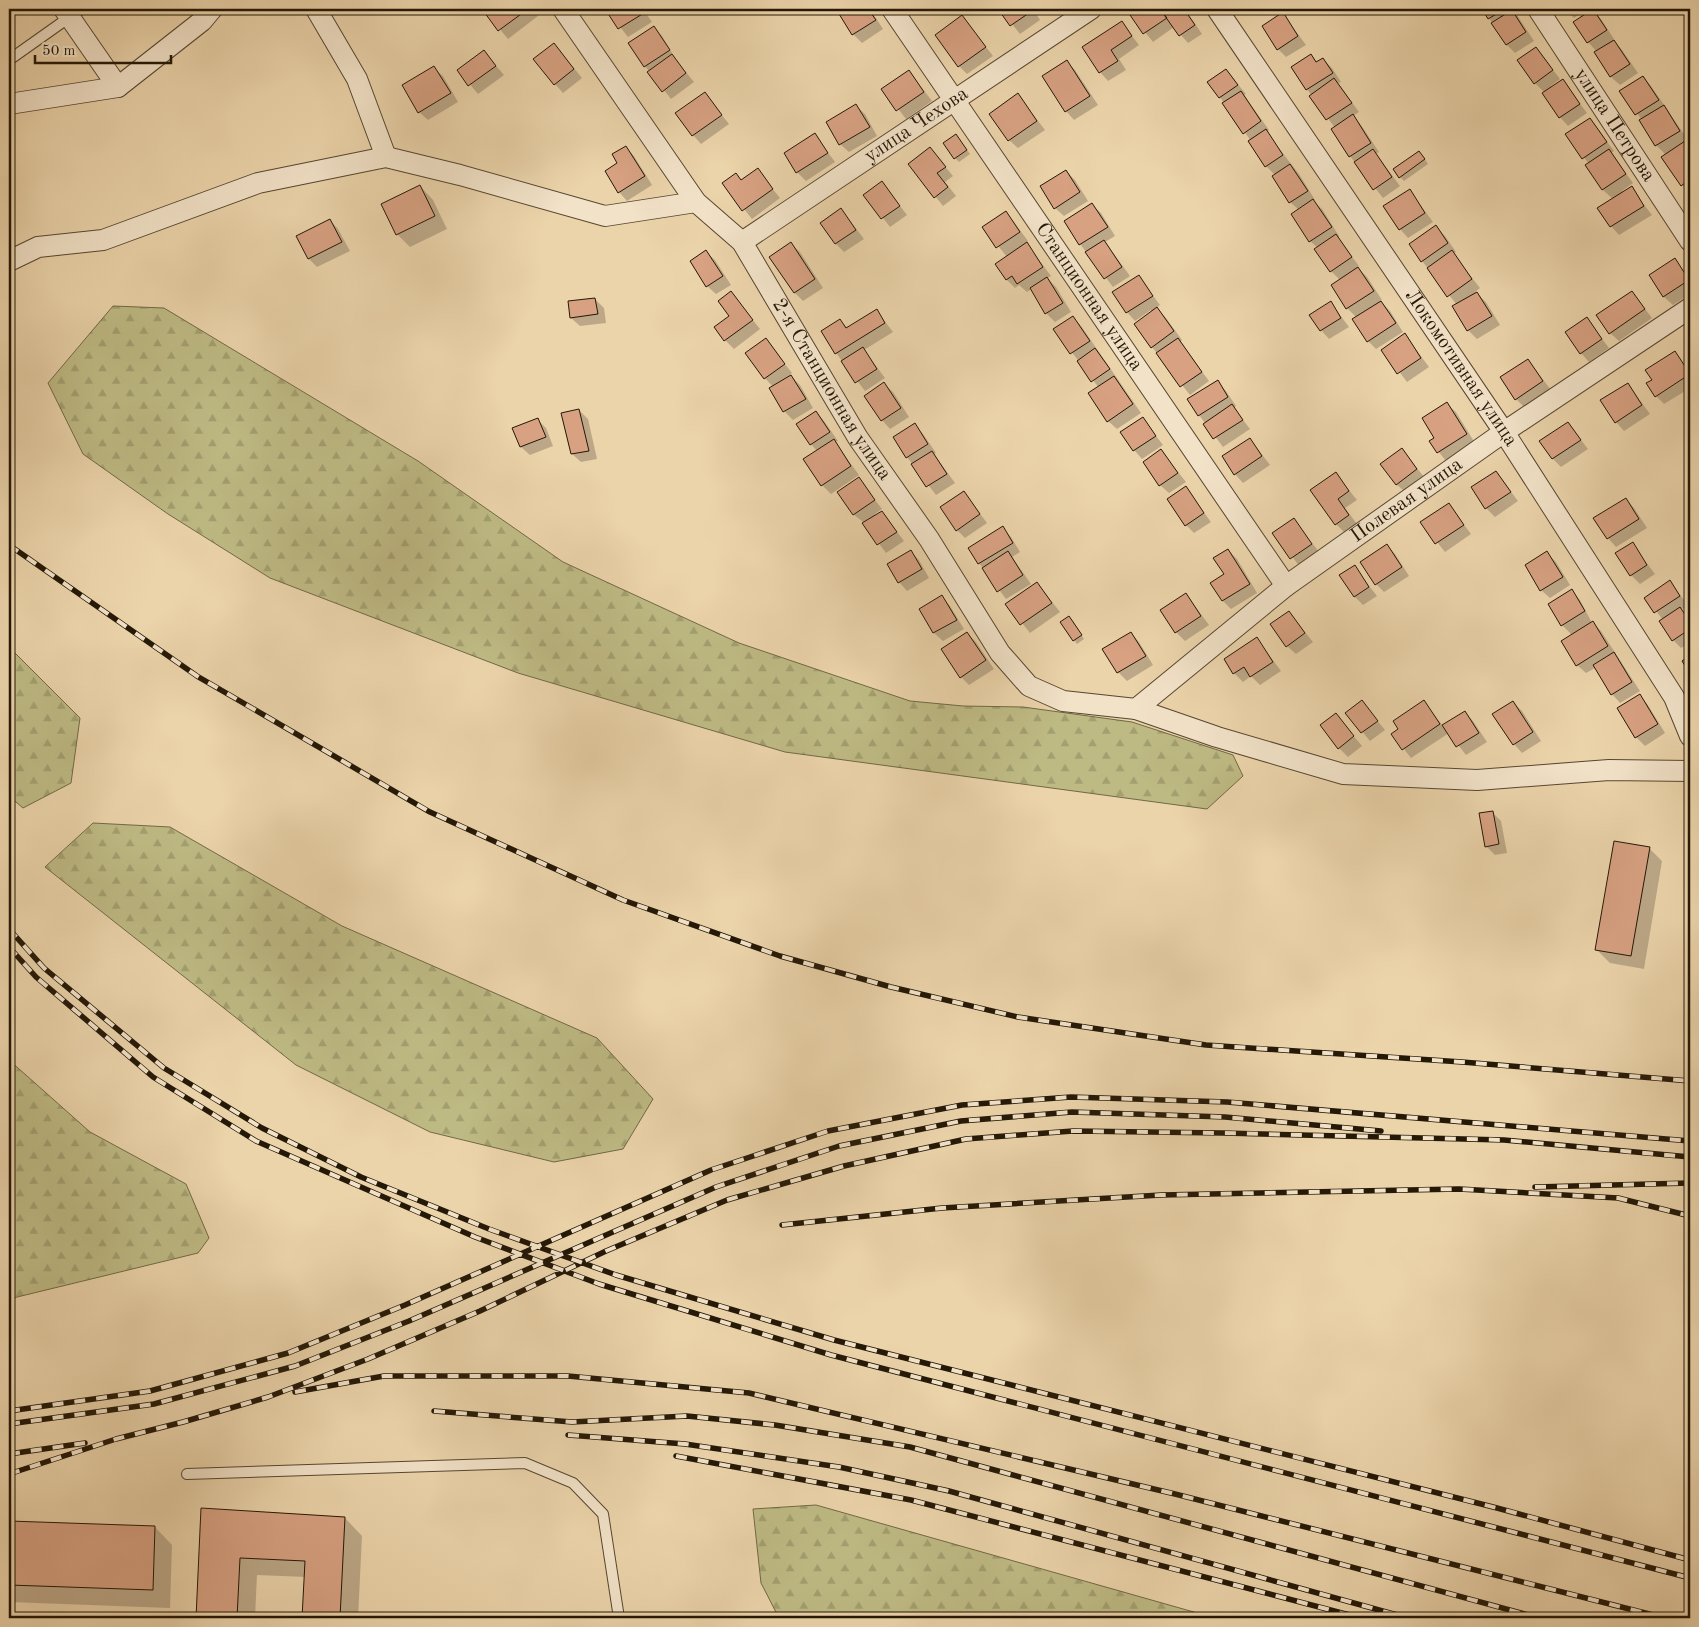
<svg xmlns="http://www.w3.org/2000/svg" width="1699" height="1627" viewBox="0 0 1699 1627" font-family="'Old Standard TT',serif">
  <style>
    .forest { fill: url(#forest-firs); stroke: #716946 }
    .shadow { fill: #0003 }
    .building { fill: #d7a182; stroke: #241807 }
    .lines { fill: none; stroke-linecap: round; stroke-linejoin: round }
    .lane-casing { stroke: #564730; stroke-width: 12 }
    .street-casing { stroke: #564730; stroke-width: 22 }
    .lane { stroke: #f2e2c8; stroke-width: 10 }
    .street { stroke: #f2e2c8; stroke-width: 20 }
    .rail-casing { stroke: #241807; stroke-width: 5.5 }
    .rail { stroke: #f2e2c8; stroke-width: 4; stroke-dasharray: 11; stroke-linecap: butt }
    .labels { text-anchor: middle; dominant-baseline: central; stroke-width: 4.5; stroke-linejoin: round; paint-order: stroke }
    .street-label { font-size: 20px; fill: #241807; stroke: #f2e2c8 }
  </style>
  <defs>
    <pattern id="forest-firs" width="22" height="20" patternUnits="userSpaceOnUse" patternTransform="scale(1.25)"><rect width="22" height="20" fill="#beba84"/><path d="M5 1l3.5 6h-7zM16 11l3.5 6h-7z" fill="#a39f70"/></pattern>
  </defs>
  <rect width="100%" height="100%" fill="#ebd3aa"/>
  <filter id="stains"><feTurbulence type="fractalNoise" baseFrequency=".004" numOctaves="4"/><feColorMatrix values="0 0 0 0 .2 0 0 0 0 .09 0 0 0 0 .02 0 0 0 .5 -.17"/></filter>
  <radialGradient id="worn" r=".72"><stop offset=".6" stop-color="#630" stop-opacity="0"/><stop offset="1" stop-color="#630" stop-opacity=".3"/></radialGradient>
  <path class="forest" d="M113,306L164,308L418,461L563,562L739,643L910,701L963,706L1023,707L1132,722L1233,755L1243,776L1207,809L785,752L518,673L270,578L168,514L83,454L48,383Z
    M9,647L80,718L71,783L23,808L9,796Z
    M93,823L170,827L342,926L597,1038L653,1099L623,1149L554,1162L430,1132L296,1065L45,867Z
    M9,1060L90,1132L186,1184L209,1238L198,1253L9,1299Z
    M816,1505L1215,1618H779L761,1583L753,1509Z"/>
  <path class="shadow" d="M483,9H533L538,16L508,39Z
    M606,9H643L652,22L628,37Z
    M838,9H870L883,29L862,43L853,34Z
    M1000,9H1033L1040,20L1020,34Z
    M1142,9H1185L1202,34L1188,43L1174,27L1153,42L1132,16Z
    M1483,9H1513L1534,41L1515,53L1507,45Z
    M1565,9H1587L1574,18Z
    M1593,10L1601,19L1614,39L1613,40L1622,50L1638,73L1620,85L1611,77L1596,53L1597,52L1588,42Z
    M1283,14L1306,45L1286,57L1278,49Z
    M962,17L993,56L967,74L959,66Z
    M1122,23L1139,45L1119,59L1126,70L1108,81L1100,72Z
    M654,28L662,36L676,60L694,82L671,99L645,66Z
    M554,44L582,78L563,93L555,84Z
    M1536,48L1560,79L1551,86L1552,88L1563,81L1587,113L1568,126L1560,117L1545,93L1535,83Z
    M484,52L504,75L478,94L459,71Z
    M1311,55L1318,63L1323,59L1332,68L1341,82L1338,83L1359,112L1353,116L1361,125L1379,152L1376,154L1400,186L1383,198L1350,156L1335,128L1307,89Z
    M1067,62L1075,70L1098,105L1074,120L1066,111Z
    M434,68L443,76L458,102L428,120L419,112Z
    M1226,70L1246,94L1244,95L1269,130L1266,132L1299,174L1315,200L1313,201L1322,209L1339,236L1338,238L1359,266L1357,267L1367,277L1382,300L1380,301L1390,311L1403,332L1376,349L1368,341L1357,318L1347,308L1332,285L1340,280L1331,271L1318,248L1310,241L1299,210L1290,202L1275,175L1266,166L1250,142L1251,141L1209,82Z
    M909,71L932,101L906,119L883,89Z
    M1643,77L1651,86L1690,143V193L1682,185L1666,155L1656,145L1642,120L1621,92Z
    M705,94L729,124L701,144L693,135Z
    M1018,95L1045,130L1018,148L1009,140Z
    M856,106L865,114L877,136L849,152L840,144Z
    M1590,119L1614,151L1611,153L1633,183L1622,191L1624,193L1631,188L1652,215L1619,235L1611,226L1613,199L1603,190L1587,166L1589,164L1567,135Z
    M815,135L835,162L806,181L797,172L785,153Z
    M956,135L970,154L959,162L955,158Z
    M626,147L634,156L652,185L627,201L619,192V163Z
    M930,149L953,176L945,182L956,196L943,206L910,164Z
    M1423,156L1428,164L1404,181L1400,177Z
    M757,170L780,198L752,219L724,184L742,181Z
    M1066,171L1075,180L1088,201L1064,216L1055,208Z
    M882,183L907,215L890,227L865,195Z
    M420,186L433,200L447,229L410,247L397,234Z
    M1410,191L1433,222L1408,238L1400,229Z
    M1092,205L1101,213L1115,236L1105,242L1130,276L1113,287L1080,244Z
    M841,209L864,239L844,252L836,244Z
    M1006,213L1014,222L1028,241L1026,243L1051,276L1047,278L1056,287L1071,312L1055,322L1046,313L1032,289L1027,292L1019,285L1015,288L1006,279L1007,257L984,228Z
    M330,220L338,229L350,251L317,267L309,259L298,236Z
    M1436,227L1445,236L1456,252L1453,254L1480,288L1475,292L1486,302L1500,325L1477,339L1468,330L1457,305L1422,261Z
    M791,244L800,252L823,288L803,301L795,293L771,257Z
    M706,252L715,260L731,285L716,294L707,286Z
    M1675,260L1690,279V294L1673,305L1664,297L1651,275Z
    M1139,277L1160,305L1156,308L1166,318L1182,340L1180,342L1209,381L1190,395L1152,347L1151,310L1135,321L1127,312Z
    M1632,292L1652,318L1619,341L1610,333Z
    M731,293L760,329L734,349L725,340L731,316Z
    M595,299L604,308L606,323L580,326L571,318L569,303Z
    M1331,303L1349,327L1329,339L1321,330Z
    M877,311L893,332L864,350L885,378L865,391L836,353L840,321L848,328Z
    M1073,317L1081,326L1141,413L1117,429L1108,421L1099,388L1055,330Z
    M1587,319L1609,348L1589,362L1581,353Z
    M1405,335L1429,367L1407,382L1383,350Z
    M766,340L792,373L790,375L800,385L813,408L793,420L784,411L771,388L773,387L765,378Z
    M1674,353L1690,372V388L1664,404L1656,396L1653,380Z
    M1528,360L1551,390L1524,407L1516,399Z
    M1218,382L1226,391L1236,406L1234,408L1250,429L1223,447L1199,415Z
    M884,384L893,392L909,417L890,429L882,420Z
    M1628,384L1650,414L1624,431L1616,422Z
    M1447,404L1456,412L1475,443L1446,461L1431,442L1436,438Z
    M579,410L588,419L597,459L581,462L572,454L563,414Z
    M816,412L824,421L838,441L835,442L859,475L831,494L822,485L817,451L811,444Z
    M537,419L546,428L553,446L530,455L521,447L514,429Z
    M1143,419L1163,445L1142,459L1134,450Z
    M1568,423L1588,449L1561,467L1553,459Z
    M915,425L923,434L936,453L934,454L955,483L936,495L907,457Z
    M1250,439L1270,465L1243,483L1235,474Z
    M1402,450L1425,478L1405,492L1396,484Z
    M1161,451L1186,482L1169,493L1160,485Z
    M1496,472L1518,501L1495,517L1486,508Z
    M1336,474L1357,500L1345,508L1357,524L1345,533L1336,524Z
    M859,479L882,509L875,514L876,516L882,512L904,541L886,553L863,522L853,514Z
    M1186,488L1211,522L1194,533L1186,525Z
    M964,492L987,523L965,538L957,530Z
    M1626,499L1634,508L1647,528L1616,547L1608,538Z
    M1449,505L1471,534L1445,552L1422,523Z
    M1293,519L1320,553L1300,567L1274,533Z
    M1002,528L1011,537L1020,552L1012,557L1031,584L1006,599L979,563Z
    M1632,544L1655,574L1640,584L1631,575Z
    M1387,546L1395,554L1409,576L1384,592L1376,584Z
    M1228,550L1237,559L1257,593L1231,609L1222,600Z
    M911,552L919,560L929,578L907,591L899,582Z
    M1547,553L1556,562L1570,585L1550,598L1541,590Z
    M1354,567L1377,596L1363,605L1355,597Z
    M1670,582L1688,605L1681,610L1690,619V643L1681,648L1673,640L1663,620L1646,598Z
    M1037,583L1060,612L1030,633L1007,604Z
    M1572,591L1580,600L1591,621L1601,631L1640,691L1620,703L1612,694L1595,668L1586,673L1577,665L1572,635L1562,625Z
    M1186,594L1209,625L1185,641L1176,632Z
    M942,597L950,606L964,629L943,641L934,633L920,610Z
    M1289,612L1313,642L1296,654L1287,646Z
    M1073,621L1084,639L1077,644L1074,640Z
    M967,633L976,642L994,669L969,685L961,677Z
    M1131,633L1139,642L1153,665L1127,681L1118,672L1104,650Z
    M1257,639L1281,671L1260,685L1251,676L1243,682L1234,673Z
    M1640,696L1648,705L1665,733L1645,746L1636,737Z
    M1362,702L1385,730L1370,741L1347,713Z
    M1424,702L1443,726L1465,712L1473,721L1487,742L1466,755L1449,733L1411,758L1393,735L1400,730Z
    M1513,702L1522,711L1541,741L1522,753L1514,744Z
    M1336,715L1362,746L1348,757L1339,748Z
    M1492,812L1501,821L1507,853L1495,855L1486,846Z
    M1649,848L1662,861L1644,969L1610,963L1597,950Z
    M203,1510L345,1518L362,1536L358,1618H304L306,1577L257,1575L255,1618H197Z
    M9,1522L155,1527L172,1545L170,1608L9,1602Z"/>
  <path class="building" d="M482,9H528L498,31Z
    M605,9H641L644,13L618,29Z
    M836,9H868L876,20L852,35Z
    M998,9H1031L1032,11L1010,26Z
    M1140,9H1160L1167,18L1143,34L1130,15Z
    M1160,9H1184L1195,25L1179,36Z
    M1482,9H1505L1488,19Z
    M1593,9L1607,30L1587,43L1573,22Z
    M1512,10L1526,32L1506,45L1491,23Z
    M1283,12L1298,36L1277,50L1262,26Z
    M962,15L986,47L958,67L935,35Z
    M1122,21L1132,36L1111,50L1118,61L1099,73L1082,47Z
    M654,26L670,50L644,67L628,43Z
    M1614,40L1630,64L1610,77L1594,52Z
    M554,43L574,69L554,85L533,59Z
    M1536,47L1553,70L1534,84L1517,60Z
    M484,50L496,66L468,86L457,70Z
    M672,54L686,73L662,92L647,72Z
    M1311,54L1316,62L1323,58L1333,73L1306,90L1291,67Z
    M1067,60L1090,96L1065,112L1042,76Z
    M434,66L451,93L418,113L402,85Z
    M1226,69L1238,85L1219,98L1207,82Z
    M909,70L924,92L896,111L881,89Z
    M1643,76L1659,100L1635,115L1619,91Z
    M1334,78L1352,103L1326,120L1309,96Z
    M1563,79L1580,104L1559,118L1542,93Z
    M1241,91L1261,121L1243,134L1222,103Z
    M705,92L722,115L692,136L675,113Z
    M1018,93L1037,121L1008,141L989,114Z
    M856,104L870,127L839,145L826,122Z
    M1664,105L1680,131L1655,146L1639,120Z
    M1353,114L1371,143L1349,157L1331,129Z
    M1590,118L1607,142L1582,159L1565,134Z
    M1266,129L1283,155L1265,167L1248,141Z
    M815,133L828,153L796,173L784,153Z
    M956,134L967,150L954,159L943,143Z
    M1688,139L1690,142V179L1681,186L1661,157Z
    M626,146L645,176L618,193L605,171L617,163L612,154Z
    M930,147L946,167L937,173L948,187L934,198L908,164Z
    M1373,149L1392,177L1373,190L1354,162Z
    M1609,149L1626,174L1602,190L1585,165Z
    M1419,151L1425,159L1399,178L1393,169Z
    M1290,164L1308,191L1289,203L1272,176Z
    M758,168L773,189L742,211L722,183L736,173L741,180Z
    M1066,170L1080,192L1054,209L1040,186Z
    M882,181L900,206L881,219L863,195Z
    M420,185L435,216L396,235L381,204Z
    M1632,186L1644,206L1610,227L1597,208Z
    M1410,189L1425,213L1399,230L1383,206Z
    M1313,199L1332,227L1309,242L1291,214Z
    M1092,203L1108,227L1079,245L1064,221Z
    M841,208L856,230L835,244L820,223Z
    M1006,211L1020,232L996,248L982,227Z
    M330,219L342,242L308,259L296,236Z
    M1436,225L1448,243L1421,262L1409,244Z
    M1336,234L1352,257L1330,272L1314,249Z
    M1104,240L1122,267L1104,279L1085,252Z
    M791,242L815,279L794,293L769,257Z
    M1027,242L1043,267L1017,284L1012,276L1006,280L995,264Z
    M706,250L723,276L706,287L690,261Z
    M1452,250L1472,279L1447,297L1427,268Z
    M1675,258L1689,280L1663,297L1649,275Z
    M1358,267L1374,291L1346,309L1331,285Z
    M1139,275L1153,296L1126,313L1112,292Z
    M1047,277L1063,303L1045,314L1030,288Z
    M731,291L753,320L724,341L714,327L729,316L718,301Z
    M1632,291L1645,309L1609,334L1596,315Z
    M1477,292L1492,316L1467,331L1452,306Z
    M595,298L598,314L570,318L568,301Z
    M1331,301L1341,318L1320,331L1309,315Z
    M1381,301L1396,323L1367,342L1352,319Z
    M1157,307L1174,331L1151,348L1134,324Z
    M877,309L885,323L835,354L821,331L840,319L846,328Z
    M1073,316L1090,341L1070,354L1053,329Z
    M1587,317L1602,339L1580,354L1565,332Z
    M1405,333L1421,358L1397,374L1381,350Z
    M766,338L785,364L764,379L745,353Z
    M1178,338L1202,372L1180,387L1156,353Z
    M863,347L877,369L855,383L841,361Z
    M1095,348L1110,369L1091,382L1077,361Z
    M1675,351L1690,374L1655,397L1646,383L1652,380L1645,370Z
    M1528,359L1543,381L1515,400L1500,377Z
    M791,375L806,399L783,412L769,388Z
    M1114,376L1133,404L1107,422L1088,393Z
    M1218,380L1228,397L1198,416L1187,399Z
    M884,382L901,408L881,421L864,396Z
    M1628,383L1642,405L1615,423L1600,400Z
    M1447,402L1467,434L1437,453L1429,441L1434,438L1422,418Z
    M1232,404L1243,420L1213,439L1203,424Z
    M579,409L589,451L571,454L561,413Z
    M816,411L830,432L810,445L796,424Z
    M1143,417L1156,436L1133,451L1120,432Z
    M538,418L546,437L520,447L512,428Z
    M1568,422L1581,440L1552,459L1539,441Z
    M915,423L928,444L906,458L893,437Z
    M1250,438L1262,456L1234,475L1222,456Z
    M834,439L851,466L821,486L803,459Z
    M1402,448L1417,469L1396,485L1380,464Z
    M1161,449L1178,473L1159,486L1143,462Z
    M932,451L947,474L926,487L911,464Z
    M1496,471L1511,492L1485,509L1471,487Z
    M1336,472L1349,491L1338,499L1349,515L1335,525L1310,490Z
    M859,477L875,500L853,515L837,492Z
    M1186,486L1204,513L1185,526L1167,499Z
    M964,491L980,514L956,531L940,507Z
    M1626,498L1639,519L1607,539L1593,518Z
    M1449,503L1464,525L1435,544L1420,522Z
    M882,511L897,532L877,545L862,523Z
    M1294,518L1312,544L1290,559L1272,533Z
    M1003,526L1013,543L978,564L968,548Z
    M1633,542L1647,565L1630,576L1615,553Z
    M1387,544L1402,567L1375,585L1360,562Z
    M1228,549L1250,584L1222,601L1210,583L1224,574L1213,558Z
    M911,550L922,569L898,583L887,564Z
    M1008,551L1023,575L997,592L982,568Z
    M1547,551L1563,577L1540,591L1525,565Z
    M1355,565L1369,587L1354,597L1339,575Z
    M1670,580L1680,596L1654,613L1644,598Z
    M1037,582L1052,603L1020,625L1005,604Z
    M1572,589L1585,611L1561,626L1548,604Z
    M1186,593L1201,616L1175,633L1160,610Z
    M942,595L957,620L933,633L919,609Z
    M1680,607L1690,622V629L1672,641L1659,621Z
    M1289,611L1305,633L1286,647L1270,624Z
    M1069,616L1082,635L1073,641L1060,622Z
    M1593,621L1608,646L1576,666L1561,641Z
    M967,632L986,660L960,678L941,649Z
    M1131,632L1146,656L1117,673L1102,649Z
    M1257,637L1273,662L1250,677L1244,667L1233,674L1224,659Z
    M1614,652L1632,682L1611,695L1593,665Z
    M1690,655V674L1682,661Z
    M1640,694L1658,724L1635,738L1617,708Z
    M1362,700L1378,721L1361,733L1345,713Z
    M1424,700L1440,724L1402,750L1391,734L1398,729L1393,721Z
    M1513,701L1533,732L1513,745L1492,714Z
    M1465,711L1479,733L1456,747L1442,725Z
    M1336,713L1354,736L1338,749L1320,725Z
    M1493,811L1499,844L1485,847L1479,813Z
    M1614,841L1650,847L1631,956L1595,950Z
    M201,1508L345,1517L340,1618H302L305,1561L240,1558L237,1618H196Z
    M9,1521L155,1526L153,1590L9,1585Z"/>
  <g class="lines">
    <g class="lane-casing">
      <path id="lane" d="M9,60L81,9
        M187,1474L525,1463L573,1483L603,1514L619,1618"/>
    </g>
    <g class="street-casing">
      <g id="street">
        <path d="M64,9L118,87"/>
        <path d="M316,9L357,79L386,157"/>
        <path id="s1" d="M563,9L696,202L742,242L858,438L929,539L1000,653L1029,686L1063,701L1136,709L1217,737L1343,774L1477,780L1609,770L1690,771"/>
        <path id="s2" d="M892,9L1286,586"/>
        <path id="s3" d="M1217,9L1504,432L1674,697L1690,736"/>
        <path id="s4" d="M1538,9L1690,241"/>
        <path d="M9,104L118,87L202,21L212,9"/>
        <path id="s5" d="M742,242L1091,9"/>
        <path d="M9,261L38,247L103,240L258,183L386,157L460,175L605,216L696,202"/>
        <path id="s6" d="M1136,709L1286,586L1504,432L1690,308"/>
      </g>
    </g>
    <use href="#lane" class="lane"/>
    <use href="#street" class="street"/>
    <g class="rail-casing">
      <path id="rail" d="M9,545L197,676L430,812L623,900L780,956L891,987L1018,1017L1206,1045L1462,1062L1690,1081
        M9,929L44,968L164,1068L262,1128L361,1177L489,1229L616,1275L834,1340L1497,1508L1690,1560
        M9,947L36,977L153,1077L256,1141L475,1237L599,1284L831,1355L1690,1578
        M1535,1187L1690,1183
        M782,1225L942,1208L1161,1195L1459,1189L1618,1198L1690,1216
        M295,1392L384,1376H568L749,1393L1175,1494L1665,1618
        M9,1411L150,1391L288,1353L405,1305L711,1170L828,1131L962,1105L1071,1097L1227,1102L1690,1141
        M434,1411L572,1422L687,1416L775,1425L910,1447L1539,1618
        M9,1424L154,1404L295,1366L409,1321L716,1187L839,1146L961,1121L1072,1112L1225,1117L1381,1131
        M568,1435L685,1444L839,1467L949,1491L1408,1618
        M9,1454L85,1443
        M676,1456L911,1500L1361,1618
        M9,1474L116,1439L183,1422L268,1397L368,1359L480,1311L606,1251L727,1200L844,1166L966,1139L1073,1131L1223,1133L1504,1140L1690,1157"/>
    </g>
    <use href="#rail" class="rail"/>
  </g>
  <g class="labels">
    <g class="street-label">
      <text stroke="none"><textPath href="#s5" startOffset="210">улица Чехова</textPath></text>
      <text stroke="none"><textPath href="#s4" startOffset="139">улица Петрова</textPath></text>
      <text stroke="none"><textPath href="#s2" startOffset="349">Станционная улица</textPath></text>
      <text stroke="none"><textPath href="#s3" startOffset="434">Локомотивная улица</textPath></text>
      <text stroke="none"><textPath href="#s1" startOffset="468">2-я Станционная улица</textPath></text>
      <text stroke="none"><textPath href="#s6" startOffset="342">Полевая улица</textPath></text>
    </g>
  </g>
  <rect width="1699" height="1627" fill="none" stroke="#ebd3aa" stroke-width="30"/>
  <rect x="10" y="10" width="1679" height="1607" fill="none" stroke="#241807" stroke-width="2.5"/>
  <rect x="15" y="15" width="1669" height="1597" fill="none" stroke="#241807"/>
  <path d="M35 55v8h136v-8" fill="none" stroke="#241807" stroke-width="2.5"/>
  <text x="42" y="55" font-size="15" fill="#241807" stroke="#f2e2c8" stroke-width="4" paint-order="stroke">50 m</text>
  <rect width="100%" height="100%" filter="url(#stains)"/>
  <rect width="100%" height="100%" fill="url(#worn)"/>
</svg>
